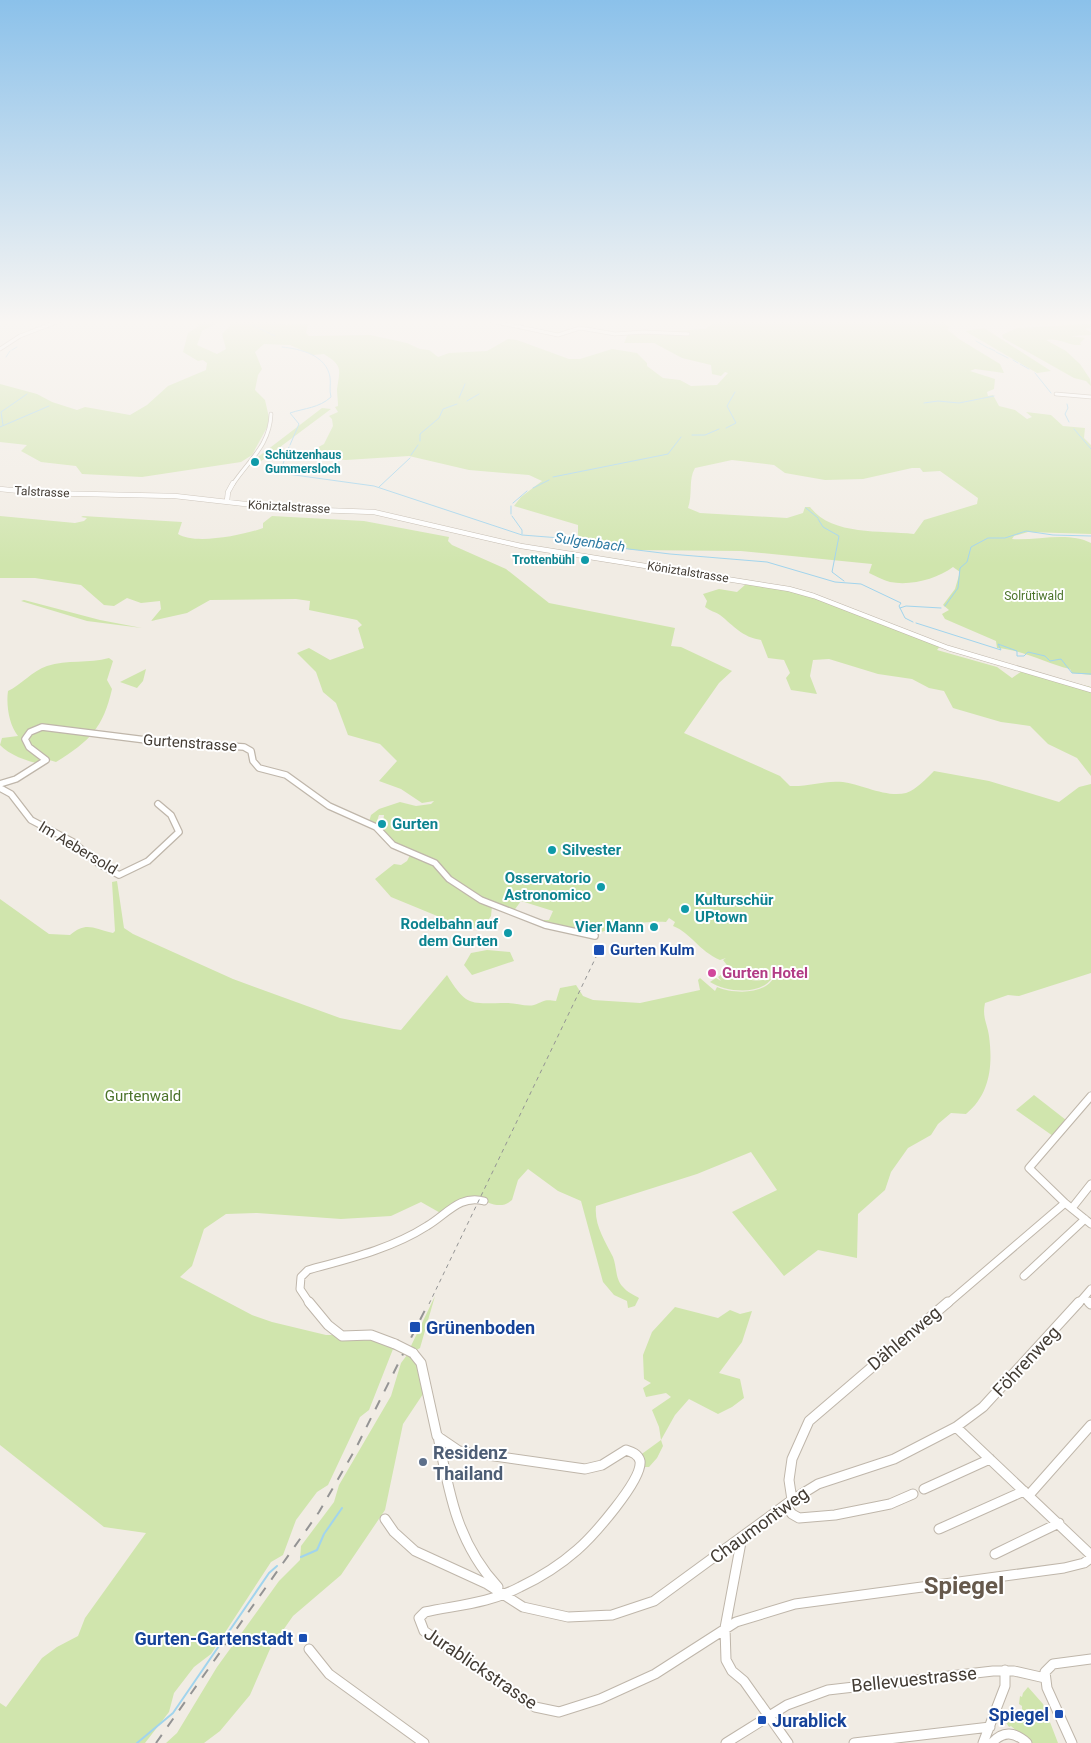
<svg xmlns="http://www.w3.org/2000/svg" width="1091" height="1743" viewBox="0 0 1091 1743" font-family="Roboto,sans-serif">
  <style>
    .green { fill: #d0e5ad; fill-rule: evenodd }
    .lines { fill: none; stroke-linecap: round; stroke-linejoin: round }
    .stream-far1 { stroke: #a1d4ed; stroke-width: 1 }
    .stream { stroke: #a1d4ed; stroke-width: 2 }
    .minor-far4-casing { stroke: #bfb6aa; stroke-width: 4.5 }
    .minor-far3-casing { stroke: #bfb6aa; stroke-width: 5.5 }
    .minor-far2-casing { stroke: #bfb6aa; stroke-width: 8 }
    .minor-far1-casing { stroke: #bfb6aa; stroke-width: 9 }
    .minor-casing { stroke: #bfb6aa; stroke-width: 11 }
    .minor-far4 { stroke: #fff; stroke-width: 3 }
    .minor-far3 { stroke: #fff; stroke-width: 4.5 }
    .minor-far2 { stroke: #fff; stroke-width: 5.5 }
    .minor-far1 { stroke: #fff; stroke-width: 7 }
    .minor { stroke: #fff; stroke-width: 9 }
    .rail-far1 { stroke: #949494; stroke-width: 1; stroke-dasharray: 4 4; stroke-linecap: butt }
    .rail { stroke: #949494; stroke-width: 2; stroke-dasharray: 10 10; stroke-linecap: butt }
    .minor-bridge-casing { stroke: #bfb6aa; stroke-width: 11; stroke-linecap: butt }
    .minor-bridge { stroke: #fff; stroke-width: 9 }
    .culture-dot { fill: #0f9aa8; stroke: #fff; stroke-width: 2 }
    .transit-dot { fill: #1a4fb4; stroke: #fff; stroke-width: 2 }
    .hotel-dot { fill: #d1479c; stroke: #fff; stroke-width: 2 }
    .service-dot { fill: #5c6f8a; stroke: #fff; stroke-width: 2 }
    .labels { text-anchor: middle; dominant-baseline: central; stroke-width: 4; stroke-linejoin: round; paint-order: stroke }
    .far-culture-label { font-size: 12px; font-weight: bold; fill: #0d838f; stroke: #fff; text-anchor: start }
    .far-street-label { font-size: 12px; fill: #433c34; stroke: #fff }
    .far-park-label { font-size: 12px; fill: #4b732a; stroke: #fff }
    .far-water-label { font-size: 14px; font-style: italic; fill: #2f7ba3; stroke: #fff }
    .street-label { font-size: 15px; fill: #433c34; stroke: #fff }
    .culture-label { font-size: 15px; font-weight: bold; fill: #0d838f; stroke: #fff; text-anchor: start }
    .transit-label { font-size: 15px; font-weight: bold; fill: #164399; stroke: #fff; text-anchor: start }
    .hotel-label { font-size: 15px; font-weight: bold; fill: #b23c85; stroke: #fff; text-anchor: start }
    .park-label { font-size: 15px; fill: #4b732a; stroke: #fff }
    .near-transit-label { font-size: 18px; font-weight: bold; fill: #164399; stroke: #fff; text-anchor: start }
    .near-street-label { font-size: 18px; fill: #433c34; stroke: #fff }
    .near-service-label { font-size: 18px; font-weight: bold; fill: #4e5e75; stroke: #fff; text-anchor: start }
    .near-district-label { font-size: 24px; font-weight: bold; fill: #66594c; stroke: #fff }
  </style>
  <rect width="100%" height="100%" fill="#f1ece4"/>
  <path class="green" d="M201,321H221L202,331L197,345L217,354L226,349L222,334L231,325L229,321H273L286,325L308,324L306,333L309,336L370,335L407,343L420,349L429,350L438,357L449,353L487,351L508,339L517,340L569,359H580L612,349L637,353L647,363V366L663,378L680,380L691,386L717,385L728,373L725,372L721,376L712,374L711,365L682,358L654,343H624L628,334L705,329L717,321H940L950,327L947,329L959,339L1000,364L1004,373L975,369L970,371L995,379L994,389L987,392L988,396L993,395L999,406L1015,410L1027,419L1032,417L1026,412L1051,415L1063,426L1085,428L1084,438L1091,445V534L1028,532L1014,536L1012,539C1036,541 1068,531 1091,543V675L1072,673L1070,669C1045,663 1024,650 997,648L996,641L945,619L942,614L949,610L943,605L955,589L960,572L953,567C937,579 911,586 890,582C883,580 876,576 869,573L872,564L741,551L631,550L578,536V525L514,506L521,497L542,481L529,475L469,470L409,456L346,460L314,459L302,456L324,444L333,426L332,419L329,416L338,412L335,407L338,406C338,400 337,394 337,389C340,369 343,366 324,354L313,355L290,345L264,344L255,352L262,369L258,375L255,390L265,400L270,422L252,455L241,462L142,477L82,474L76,466L41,462L21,451L27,445L0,442V384L37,394L52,402L77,410L85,407L130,415L147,405L168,386L206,370L207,363L203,360L198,361L183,352L188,333L199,326L197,323ZM732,460L774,465L785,473L825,480L863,479L912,468H920L923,472L940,471L978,498L977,504L924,520L914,534C880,530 832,536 810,507H805L803,513L787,518L700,513L688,508C693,494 688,480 695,468Z
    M1091,324V327L1085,329L1091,332V335L1070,336L1085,338L1080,343L1081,345C1068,346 1059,337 1046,340L1066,351L1080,364L1090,379L1091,386L1086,381L1074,378L1003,338L1002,335L1017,328Z
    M984,328L1051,371L1037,373L965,331Z
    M322,408L331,409L260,462L254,460Z
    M0,516L75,523L84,521L87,518L81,517L83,516L182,522L178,534C195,545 244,535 263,528V523L272,516L364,521L449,537L448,541L452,545L506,569L549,603L675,628L671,646L681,647L732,671L719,683L684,733L780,776L790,786C808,787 824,780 843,782C862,784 896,803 914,789C921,784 928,777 934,771L989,781L1059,802L1079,787L1091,784V973L1019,996L1008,995L985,1003C982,1018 987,1022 989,1036C993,1066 990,1094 966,1114L951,1113L938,1124L931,1135L908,1148L891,1172L885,1190L858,1214L857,1258L818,1250L784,1276L732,1212L777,1190L751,1152L697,1174L596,1206C594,1225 605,1241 613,1257C617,1267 615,1279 623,1287C627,1292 634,1295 639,1298L635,1306L628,1308L627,1301L614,1295L603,1282L581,1201L558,1191L528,1169L518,1180L512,1200C501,1210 489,1203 478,1198L444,1215L421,1202L391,1216L341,1219L257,1213L226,1214L204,1229L192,1266L180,1277L252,1315L272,1322L326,1335H352L395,1344L369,1410L360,1417L328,1485L317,1492L296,1520L283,1555L271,1562L211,1654L194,1667L174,1693L169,1712L145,1743H0V1703L6,1707L42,1658L57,1647L78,1636L85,1618L146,1533L104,1527L0,1445V899L49,934L70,935C87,921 93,929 113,933L115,931L112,882L117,881L124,928L133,934L233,979L340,1018L394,1029L401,1030L447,975C467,1008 471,1003 507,1003C515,1003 527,1007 534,1005C545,1001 544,999 556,1001L560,988L576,985L583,996L593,1000L640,1003L700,990L698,980L700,978L715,991L717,987C733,994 766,995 774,977L763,981L753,980L730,969L723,960L726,958L720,960C699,951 691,933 673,926L675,922L669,918L666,922C642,921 621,925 599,933L592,930V934L536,920H549L553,911L521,901L513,912L483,898L451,879L443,868L399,849L382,830L384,815H379L376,824L380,827L369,822L371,815L379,809L400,802L416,806L431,804L434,801L422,803L401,789L379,781L397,761L380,744L348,735L336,703L323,692L316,672L297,653L309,648L330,660L364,648L358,628L362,625L357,620L309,610L310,601L296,599L210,600L187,613L151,621L161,609L160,601L141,603L127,598L114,606L104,605L81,585L35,578H0Z
    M746,584L804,593L941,645L937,650L997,667L1012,678L1022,671L1091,687V776L1077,758L1048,744L1030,726L1001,722L953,708L944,691L929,688L912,679L878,674L829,659L813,660L810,676L817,694L791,690L786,678L790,673L784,660L768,658L761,640C742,637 734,626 720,615C716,612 710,611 705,607L707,601L703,594L719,589L737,592Z
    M24,600L100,620L142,628L87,621L21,601Z
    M109,658L113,661L107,680L112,689C103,728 90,741 56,762L46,759L40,764C27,761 9,755 0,745L2,738L18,736C9,725 6,705 8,691C21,685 32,671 47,666C67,659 89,664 109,658Z
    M146,669L143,681L137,688L120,682Z
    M410,855L434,865L492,906L491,916L482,929L464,927L391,897L375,879L394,864L401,865L407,861Z
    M487,950L510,952L514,961L472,975L464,965L471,953Z
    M729,969C743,977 756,986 772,978C760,996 726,992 710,982L716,978L721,981L718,977Z
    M1034,1095L1066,1120L1053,1136L1016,1110Z
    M435,1296L420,1348L415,1351L410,1348Z
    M675,1307L718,1318L730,1310L740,1314L752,1311L742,1342L719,1373L740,1379L744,1398L732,1407L718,1414L689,1399L675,1415L661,1440L663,1446L657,1458L649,1467H641L639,1456L661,1440L659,1427L652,1410L671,1397L666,1393L646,1397L643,1388L651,1383L644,1379L643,1355L652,1332Z
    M413,1353L427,1388L403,1424L385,1510L341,1575L293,1616L270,1649L250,1695L220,1731L204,1743H166L177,1733L217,1667L279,1581L300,1560L301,1546L334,1502L339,1485L391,1396L401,1363L407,1355Z
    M1028,1687L1043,1704L1058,1743H1030L1011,1726L1009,1727L1001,1715L1005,1713L1028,1717V1712L1022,1710V1706L1019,1704L1020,1696L1022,1697L1023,1693Z"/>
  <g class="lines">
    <path class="stream-far1" d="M244,321L275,336
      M976,341L988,348
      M282,347C301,349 326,355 330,377C331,384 329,390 331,397C319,408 305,408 290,413L299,424L290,445
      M989,348L995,351
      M12,350L17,347
      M996,352L1008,358
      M6,357L10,351
      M1013,360L1018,363
      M1020,364L1029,369
      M1035,373L1051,393
      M459,398L465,384
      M467,401L479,394
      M924,403L938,401L959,403L994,396
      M1067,404L1068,408L1065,414L1069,422
      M3,425L1,412L27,394
      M0,427L49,406
      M726,428L736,423L727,406L735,392
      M1074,429L1091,449
      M692,435H705L719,429
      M420,441V434L439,418L443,409L457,404
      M287,452L289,447
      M295,454L285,458L280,473L374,486L522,535L573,539L604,546L670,554L767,562L835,582L861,584L901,603L899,606L905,618L913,622
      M411,455L418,445
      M553,477L668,454L681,437
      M379,487L410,458
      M533,488L549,480
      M513,503L527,491
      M511,506V514
      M806,508L818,518
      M512,516L522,530V534
      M818,519L823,527L839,536L832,572L844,581
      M945,606L958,588L960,568L967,562L971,547L988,538H1005L1026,531L1053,535L1091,536
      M900,608L906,606L941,608
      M916,623L1001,650L998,644L1017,651V656H1024L1028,652L1045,656L1050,661L1061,659L1072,673L1091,674"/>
    <path class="stream" d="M301,1557L317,1550L324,1534L342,1508
      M137,1743L173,1713L269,1573L277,1566"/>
    <g class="minor-far4-casing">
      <path id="minor-far4" d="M491,321L558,335L580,328L615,334L644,332L688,334
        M0,349L20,336L59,321
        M1056,394L1091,397
        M233,484C249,460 270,445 271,414"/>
    </g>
    <g class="minor-far3-casing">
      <path id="minor-far3" d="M0,489L40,493L175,496L290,509L374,512L521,546L789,589L814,596L948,648L1091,690
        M227,501L228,492L233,483"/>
    </g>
    <g class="minor-far2-casing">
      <path id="minor-far2" d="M0,784L16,779L46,760L29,747L25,739L30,732L42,727L154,741L244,747L251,751L253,761L259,768L286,775L329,806L376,827L393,845L435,863L449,879L481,900L545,925L595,936
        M0,788L11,794L31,820L73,842L99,864L119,875L148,861L179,832L171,815L158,804"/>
    </g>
    <g class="minor-far1-casing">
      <path id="minor-far1" d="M1091,1096L1029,1168L1065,1203L1091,1224
        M1072,1208L1091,1184
        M1024,1276L1085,1219
        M1084,1298L1091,1304
        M310,1304L300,1289L301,1277L308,1270C348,1259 391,1249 427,1226C446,1215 460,1194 484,1201
        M947,1304L1065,1203
        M1078,1304L1091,1289"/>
    </g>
    <g class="minor-casing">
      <path id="minor" d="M309,1302L328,1325L342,1336L371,1335L395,1344
        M1089,1302L1091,1304
        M413,1353L421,1363L437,1436L459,1451L585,1469L602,1465L626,1450C632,1452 638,1454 640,1461C643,1480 592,1537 577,1550C560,1565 541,1577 520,1587C490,1603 458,1605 425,1612L419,1618L424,1631L535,1707L559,1712L600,1699L655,1674L736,1622L795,1604L1064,1568L1084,1563L1091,1558
        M956,1427L983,1407L1079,1302
        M438,1436C449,1493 457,1543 498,1587
        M924,1489L990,1459
        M1029,1495L1091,1425
        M792,1500L789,1480L792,1459L809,1421L948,1302
        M785,1505L792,1514L799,1518L835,1515L890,1504L913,1494
        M385,1519L394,1532L415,1551L487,1584L523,1607L568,1617L612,1615L654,1601L792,1500L818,1484L894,1459L956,1427L1091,1555
        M939,1529L1024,1491
        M742,1537L725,1628L726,1660L732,1671L744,1681L788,1743
        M995,1554L1059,1523
        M309,1649L329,1674L424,1743
        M726,1743L787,1705L828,1690L993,1671H1014L1045,1678
        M854,1743L990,1727
        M983,1743L1005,1686V1670
        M992,1743C1003,1730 1015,1732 1027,1743
        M1072,1743L1047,1688L1045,1672L1053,1664L1091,1659"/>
    </g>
    <use href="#minor-far4" class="minor-far4"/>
    <use href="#minor-far3" class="minor-far3"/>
    <use href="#minor-far2" class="minor-far2"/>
    <use href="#minor-far1" class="minor-far1"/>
    <use href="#minor" class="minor"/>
    <path class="rail-far1" d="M429,1304L596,957"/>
    <path class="rail" d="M156,1743L319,1512L356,1448L429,1302"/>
    <g class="minor-bridge-casing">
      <path id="minor-bridge" d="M395,1344L413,1353"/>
    </g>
    <use href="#minor-bridge" class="minor-bridge"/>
  </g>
  <linearGradient id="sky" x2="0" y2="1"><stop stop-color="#8bc1ea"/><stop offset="0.57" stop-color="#f9f6f3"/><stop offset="1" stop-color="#f9f6f3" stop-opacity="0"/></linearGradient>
  <rect width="1091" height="565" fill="url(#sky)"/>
  <g class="culture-dot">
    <circle cx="255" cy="462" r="5"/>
    <circle cx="585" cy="560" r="5"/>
    <circle cx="382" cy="824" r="5"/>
    <circle cx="552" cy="850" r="5"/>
    <circle cx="601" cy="887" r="5"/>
    <circle cx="685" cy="909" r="5"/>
    <circle cx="654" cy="927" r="5"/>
    <circle cx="508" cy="933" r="5"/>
  </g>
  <g class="transit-dot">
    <rect x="593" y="944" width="12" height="12" rx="2.5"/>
    <rect x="409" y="1321" width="12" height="12" rx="2.5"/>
    <rect x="298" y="1633" width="10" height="10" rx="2.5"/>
    <rect x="1054" y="1709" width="10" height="10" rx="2.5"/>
    <rect x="757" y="1715" width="10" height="10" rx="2.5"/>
  </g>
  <circle class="hotel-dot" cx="712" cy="973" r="5"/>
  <circle class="service-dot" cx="423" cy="1462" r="5"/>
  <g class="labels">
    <g class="far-culture-label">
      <text x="265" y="455">Schützenhaus<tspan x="265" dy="14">Gummersloch</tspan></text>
      <text x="575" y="560" text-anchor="end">Trottenbühl</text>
    </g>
    <g class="far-street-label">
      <text transform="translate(42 492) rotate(3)">Talstrasse</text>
      <text transform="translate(289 507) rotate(3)">Köniztalstrasse</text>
      <text transform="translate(688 572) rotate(9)">Köniztalstrasse</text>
    </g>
    <g class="far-park-label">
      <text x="1034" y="596">Solrütiwald</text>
    </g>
    <g class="far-water-label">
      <text transform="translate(590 542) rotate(8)">Sulgenbach</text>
    </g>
    <g class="street-label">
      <text transform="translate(190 743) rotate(4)">Gurtenstrasse</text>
      <text transform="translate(78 848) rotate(31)">Im Aebersold</text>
    </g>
    <g class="culture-label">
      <text x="392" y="824">Gurten</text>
      <text x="562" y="850">Silvester</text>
      <text x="591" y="878" text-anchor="end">Osservatorio<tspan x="591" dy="17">Astronomico</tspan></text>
      <text x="695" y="900">Kulturschür<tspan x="695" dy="17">UPtown</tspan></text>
      <text x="498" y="924" text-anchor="end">Rodelbahn auf<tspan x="498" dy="17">dem Gurten</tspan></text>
      <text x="644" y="927" text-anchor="end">Vier Mann</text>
    </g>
    <g class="transit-label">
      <text x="610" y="950">Gurten Kulm</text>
    </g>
    <g class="hotel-label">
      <text x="722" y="973">Gurten Hotel</text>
    </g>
    <g class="park-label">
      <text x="143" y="1096">Gurtenwald</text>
    </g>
    <g class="near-transit-label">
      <text x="426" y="1327">Grünenboden</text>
      <text x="293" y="1638" text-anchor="end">Gurten-Gartenstadt</text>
      <text x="1049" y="1714" text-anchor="end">Spiegel</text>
      <text x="772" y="1720">Jurablick</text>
    </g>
    <g class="near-street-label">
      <text transform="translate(904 1338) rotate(-40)">Dählenweg</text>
      <text transform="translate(1026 1361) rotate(-47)">Föhrenweg</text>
      <text transform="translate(759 1525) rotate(-36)">Chaumontweg</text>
      <text transform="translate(481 1668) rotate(34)">Jurablickstrasse</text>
      <text transform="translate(914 1679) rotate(-6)">Bellevuestrasse</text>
    </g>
    <g class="near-service-label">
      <text x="433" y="1452">Residenz<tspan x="433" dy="21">Thailand</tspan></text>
    </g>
    <g class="near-district-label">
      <text x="964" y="1586">Spiegel</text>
    </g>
  </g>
</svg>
